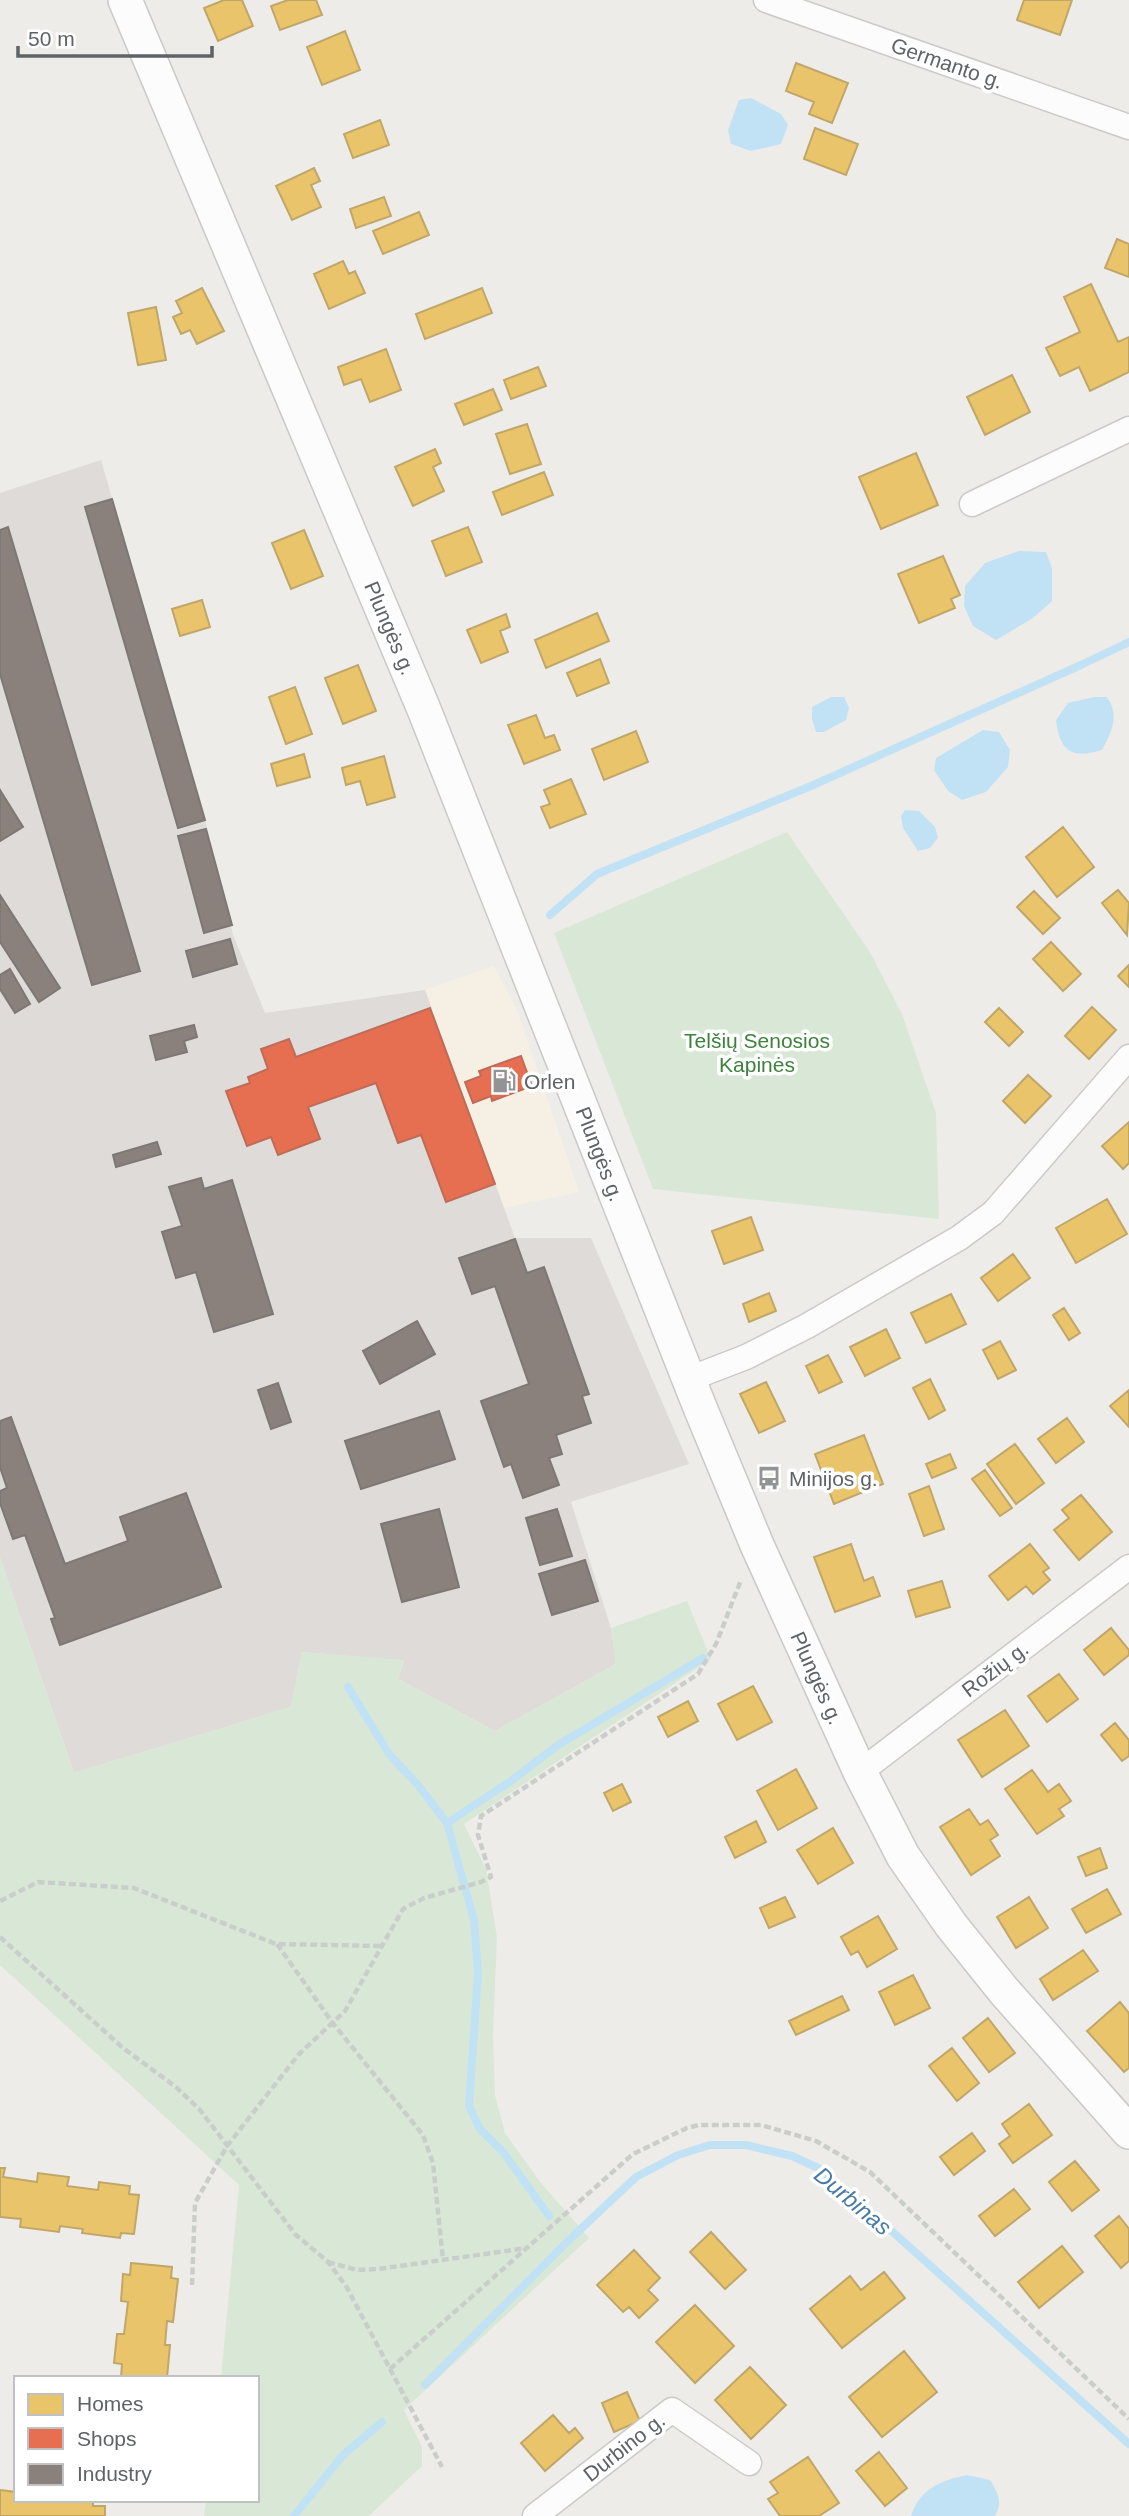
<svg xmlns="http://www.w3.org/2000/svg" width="1129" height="2516" viewBox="0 0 1129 2516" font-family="Arial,sans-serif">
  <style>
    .commercial { fill: #f6f0e4 }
    .industrial { fill: #dedbd9 }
    .green { fill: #d9e8d6 }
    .water { fill: #c1e2f4 }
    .homes { fill: #e9c46a; stroke: #c0a769; stroke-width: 2 }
    .shops { fill: #e76f51; stroke: #be6b57; stroke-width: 2 }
    .industry { fill: #8a817c; stroke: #7d7875; stroke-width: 2 }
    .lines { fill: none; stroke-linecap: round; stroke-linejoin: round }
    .stream { stroke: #c1e2f4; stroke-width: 8 }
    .minor-casing { stroke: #cacac9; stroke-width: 27 }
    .secondary-casing { stroke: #c8c9c8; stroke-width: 36 }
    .path { stroke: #cacecb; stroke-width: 4.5; stroke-dasharray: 7 3.5; stroke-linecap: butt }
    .minor { stroke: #fcfcfc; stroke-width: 24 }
    .secondary { stroke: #fcfcfc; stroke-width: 33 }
    .labels { text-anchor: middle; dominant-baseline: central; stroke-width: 7; stroke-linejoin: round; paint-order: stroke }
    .street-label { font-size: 21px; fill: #5f6366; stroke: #fff }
    .park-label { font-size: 21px; fill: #3d813b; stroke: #fff }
    .poi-label { font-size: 21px; fill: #5f6366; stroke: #fff; text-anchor: start }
    .water-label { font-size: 23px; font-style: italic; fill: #477aa3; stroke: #fff }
  </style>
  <rect width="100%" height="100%" fill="#eeece9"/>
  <path class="commercial" d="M494,966L516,1008L579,1192L503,1208L425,990Z"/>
  <path class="industrial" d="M101,460L205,820L233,935L265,1013L425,990L515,1238H591L689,1464L571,1502L611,1628L616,1664L495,1731L398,1679L404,1661L302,1652L291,1707L74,1773L0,1558V493Z"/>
  <path class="green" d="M787,832L870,952L902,1014L936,1113L939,1219L653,1189L554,933Z
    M0,1558L74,1773L291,1707L302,1652L404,1660L398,1679L495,1731L616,1664L611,1628L687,1601L711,1659L464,1824L486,1869L497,1937L493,2035L495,2095L505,2133L541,2183L589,2238L404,2410L422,2447V2466L369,2516H204L206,2500H257V2378H221L239,2185L0,1965Z"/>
  <path class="water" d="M751,98L781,114L788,125L781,144L751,151L731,144L728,130L739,100Z
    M1019,551L1046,552L1052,568V601L1033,618L996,640L973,626L964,606L965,586L985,563Z
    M831,697H844L849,708L846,720L824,732H816L812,719V707Z
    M1094,697H1107C1120,716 1112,731 1102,750C1072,759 1060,752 1056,720L1068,703Z
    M983,730L999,732L1010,750L1008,767L986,792L962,800L948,791L934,770L936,758Z
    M905,810L919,811L935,827L938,838L930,848L918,851L903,828L901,816Z
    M967,2475L990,2480C998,2493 1003,2502 995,2516H911C920,2488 941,2481 967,2475Z"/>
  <path class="homes" d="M224,0H242L253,26L218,41L204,8Z
    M288,0H316L322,15L280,30L271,6Z
    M1024,0H1072L1060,35L1017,20Z
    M345,31L360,70L322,85L307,47Z
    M796,63L848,83L832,123L809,114L814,102L786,91Z
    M380,120L389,145L353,158L344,134Z
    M815,128L858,144L846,175L804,159Z
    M314,168L320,181L311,185L321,207L292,220L276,186Z
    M384,197L391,216L356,228L350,209Z
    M419,212L429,235L383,254L373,231Z
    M1117,239L1129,244V277L1105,268Z
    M343,261L349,274L355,271L365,293L329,309L314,274Z
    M1091,284L1118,342L1129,337V372L1090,391L1079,367L1060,376L1046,348L1080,332L1064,297Z
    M202,288L224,331L197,344L190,330L181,334L173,317L182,313L176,301Z
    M482,288L492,313L425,339L416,314Z
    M156,307L166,360L138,365L128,313Z
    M386,349L401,390L370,402L361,379L344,385L338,367Z
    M538,367L546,386L511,399L504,380Z
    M1012,375L1030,412L985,435L967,397Z
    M493,389L502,410L464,425L455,404Z
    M527,424L541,464L510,474L496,434Z
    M435,449L441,463L433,467L444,491L413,506L395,467Z
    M916,453L938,505L881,529L859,477Z
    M544,472L553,495L502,515L493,492Z
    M468,527L482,562L446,576L432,541Z
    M304,530L323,576L291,589L272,543Z
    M943,556L960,595L951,599L955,608L919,623L898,574Z
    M202,600L210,627L180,636L172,609Z
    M597,613L609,641L546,668L535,640Z
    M506,614L510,627L500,631L508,652L481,663L467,630Z
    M600,659L609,683L577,696L567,673Z
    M358,665L376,711L343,724L325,678Z
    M295,687L312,734L286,744L269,697Z
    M536,715L545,738L554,735L560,750L524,764L508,725Z
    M636,731L648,762L604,780L592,749Z
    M304,754L310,777L277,786L271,764Z
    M384,756L395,797L367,805L360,781L346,785L342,768Z
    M571,779L586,814L550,828L541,807L550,804L544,790Z
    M1063,827L1094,867L1057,897L1026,857Z
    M1118,890L1129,903L1127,935L1102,903Z
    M1034,891L1060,918L1043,934L1017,907Z
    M1051,942L1081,974L1063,991L1033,959Z
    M1129,965V987L1118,976Z
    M1092,1007L1116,1030L1089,1059L1065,1036Z
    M999,1008L1023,1032L1009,1046L985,1022Z
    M1028,1075L1051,1096L1025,1123L1003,1101Z
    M1129,1122V1163L1123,1169L1102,1146Z
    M1107,1199L1127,1234L1076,1263L1056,1228Z
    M751,1217L763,1250L724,1264L712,1231Z
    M1013,1254L1030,1278L998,1301L981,1278Z
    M769,1293L776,1311L749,1322L743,1304Z
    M951,1294L966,1324L926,1343L911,1313Z
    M1064,1308L1080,1333L1069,1340L1053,1315Z
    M886,1329L900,1358L865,1376L850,1347Z
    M1000,1341L1016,1370L998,1379L983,1350Z
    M828,1355L842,1382L819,1393L806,1366Z
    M930,1379L945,1410L929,1419L913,1388Z
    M766,1382L785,1421L759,1433L740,1394Z
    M1129,1390V1427L1110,1406Z
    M1067,1418L1084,1442L1056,1463L1038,1439Z
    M864,1435L883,1484L834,1504L815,1454Z
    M1015,1444L1044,1483L1016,1504L987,1464Z
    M950,1454L956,1468L932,1478L926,1464Z
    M985,1470L1012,1508L1000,1516L972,1479Z
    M929,1486L944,1529L924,1536L909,1494Z
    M1081,1495L1112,1532L1079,1560L1054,1530L1069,1518L1062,1510Z
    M851,1544L864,1581L873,1577L880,1596L835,1612L814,1557Z
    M1030,1544L1049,1568L1043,1572L1050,1580L1033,1594L1026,1586L1008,1600L989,1576Z
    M942,1581L950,1607L916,1617L908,1591Z
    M1111,1628L1129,1650V1655L1104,1675L1084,1650Z
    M1059,1674L1078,1699L1047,1722L1028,1696Z
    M753,1686L772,1722L737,1740L718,1704Z
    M688,1701L698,1721L668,1737L658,1717Z
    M1005,1710L1029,1746L982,1777L958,1740Z
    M1115,1723L1129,1740V1756L1122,1761L1101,1735Z
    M796,1769L817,1808L778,1830L757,1791Z
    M1032,1770L1048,1792L1059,1784L1071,1801L1059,1809L1064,1816L1037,1834L1005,1789Z
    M622,1784L631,1802L613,1811L604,1793Z
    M969,1809L980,1825L988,1820L998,1835L990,1840L1000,1856L971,1875L940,1827Z
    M756,1821L766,1842L735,1858L725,1837Z
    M833,1828L853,1863L818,1884L797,1850Z
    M1100,1848L1107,1868L1086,1876L1078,1857Z
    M1107,1889L1121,1914L1086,1933L1072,1909Z
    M785,1897L795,1917L769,1928L760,1908Z
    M1029,1897L1048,1928L1016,1948L997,1917Z
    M878,1916L897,1949L867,1967L858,1951L851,1955L841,1937Z
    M1083,1950L1098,1971L1053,2000L1040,1979Z
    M913,1975L930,2008L895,2025L879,1992Z
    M842,1996L849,2010L796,2035L789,2021Z
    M1120,2002L1129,2013V2068L1124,2072L1087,2031Z
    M988,2018L1015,2053L989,2072L963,2038Z
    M952,2048L979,2083L957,2101L929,2066Z
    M1029,2104L1052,2135L1013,2163L999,2144L1010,2136L1002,2124Z
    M972,2133L985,2151L954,2175L940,2157Z
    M1075,2161L1099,2190L1072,2211L1049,2182Z
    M0,2168H5L3,2177L37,2182L38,2173L69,2177L67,2186L98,2190L99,2182L130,2186L129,2194L139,2195L134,2234L121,2233L120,2238L82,2233L83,2229L60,2226L59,2232L20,2227L21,2219L0,2217Z
    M1014,2189L1030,2209L995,2236L979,2216Z
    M1119,2216L1129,2229V2261L1121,2268L1095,2236Z
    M711,2232L746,2270L725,2289L690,2252Z
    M1062,2246L1083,2272L1039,2308L1018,2282Z
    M634,2250L660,2278L648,2290L658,2300L639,2318L629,2307L623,2312L597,2285Z
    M131,2263L172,2267L171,2278L178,2279L173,2322L167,2321L165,2345H170L167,2378H121L122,2364L114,2363L117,2334H124L128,2302L121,2301L123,2274L130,2275Z
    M884,2272L905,2298L842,2348L810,2309L850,2276L861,2290Z
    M695,2305L734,2346L695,2383L656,2342Z
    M904,2351L937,2392L882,2437L849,2397Z
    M750,2367L786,2405L751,2439L715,2400Z
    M627,2392L640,2421L614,2432L602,2403Z
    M553,2415L569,2433L575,2428L583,2438L545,2471L521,2443Z
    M879,2452L907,2488L885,2506L856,2471Z
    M808,2457L839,2503L819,2516H780L768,2499L778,2493L770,2482Z
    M0,2490L16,2492V2500H93V2506H105V2516H0Z"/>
  <path class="shops" d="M430,1008L495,1184L446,1202L421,1135L398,1143L376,1083L308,1107L320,1139L278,1155L271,1137L247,1146L226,1091L250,1083L248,1077L268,1069L261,1049L289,1039L296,1057Z
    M521,1056L532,1086L492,1101L491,1096L473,1103L465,1082L481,1076L479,1071Z"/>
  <path class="industry" d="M112,499L205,820L178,828L85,507Z
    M8,527L140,971L92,985L0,674V530Z
    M0,790L23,827L0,841Z
    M206,829L232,925L204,933L178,836Z
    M0,895L60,988L39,1002L0,942Z
    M230,939L237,964L193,977L186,951Z
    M10,969L30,1004L15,1013L0,989V975Z
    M194,1025L197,1037L184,1041L187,1052L156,1060L150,1036Z
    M157,1142L161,1154L116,1167L113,1155Z
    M201,1178L204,1189L232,1180L273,1314L214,1332L196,1272L176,1278L162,1232L182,1226L169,1187Z
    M515,1239L527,1273L544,1267L589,1394L582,1396L591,1423L556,1435L562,1454L549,1458L559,1485L523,1498L511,1464L504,1467L481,1401L529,1384L495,1286L472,1294L459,1258Z
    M417,1321L435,1354L380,1384L363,1351Z
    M278,1383L291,1422L271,1429L258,1390Z
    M439,1411L455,1459L361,1489L345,1441Z
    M11,1417L65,1564L128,1541L120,1517L186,1493L221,1587L60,1645L51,1619L55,1618L25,1535L13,1539L0,1503V1491L7,1488L0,1467V1421Z
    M439,1509L459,1587L402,1602L381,1524Z
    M557,1509L572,1556L540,1565L526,1518Z
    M585,1560L598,1601L552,1615L539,1574Z"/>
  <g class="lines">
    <path class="stream" d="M550,915L597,874L811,786L1083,664L1129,642
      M348,1687L389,1754L418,1785L447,1823L474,1920L478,1972L469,2106L480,2129L503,2152L549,2216
      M447,1823L511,1781L558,1745L703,1658
      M425,2385L568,2241L636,2177L678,2155L710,2145H746L792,2156L818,2168L865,2207L1129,2444
      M294,2516L343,2455L382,2422"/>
    <g class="minor-casing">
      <path id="minor" d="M766,0L1129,127
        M972,504L1129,429
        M689,1379L746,1357L807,1326L959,1238L993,1213L1129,1057
        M860,1772L1129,1567
        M535,2516L672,2410L749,2463"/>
    </g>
    <g class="secondary-casing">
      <path id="secondary" d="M125,0L423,707L699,1405L757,1545L860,1772L903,1856L951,1925L1004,1991L1129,2132"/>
    </g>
    <path class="path" d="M0,1901L38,1882L134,1888L276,1944L382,1946
      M0,1937L123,2048L176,2087L200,2110L295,2234L328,2262L346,2286L442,2467
      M277,1944L332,2022L423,2135L433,2163L443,2260
      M328,2262L357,2270L378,2269L527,2248
      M192,2285L195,2203L227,2146L299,2054L345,2011L403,1909L424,1898L481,1882L491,1877L478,1835L481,1816L698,1674L716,1644L741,1580
      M390,2369L633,2154L687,2128L699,2125H761L816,2141L870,2172L1129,2419"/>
    <use href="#minor" class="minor"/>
    <use href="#secondary" class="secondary"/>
  </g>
  <defs>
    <g id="fuel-bare" transform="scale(1.89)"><path d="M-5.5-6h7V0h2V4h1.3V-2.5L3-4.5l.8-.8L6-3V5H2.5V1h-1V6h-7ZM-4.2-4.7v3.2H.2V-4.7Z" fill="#919394" stroke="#fff" stroke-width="2.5" paint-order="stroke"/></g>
    <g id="bus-bare" transform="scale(1.89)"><path d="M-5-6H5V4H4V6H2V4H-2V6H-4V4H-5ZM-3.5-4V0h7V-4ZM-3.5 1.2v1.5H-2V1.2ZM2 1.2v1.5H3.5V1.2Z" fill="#919394" stroke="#fff" stroke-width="2.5" paint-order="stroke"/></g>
  </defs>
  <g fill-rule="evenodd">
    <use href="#fuel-bare" x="504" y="1081"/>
    <use href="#bus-bare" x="769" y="1478"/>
  </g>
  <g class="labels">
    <g class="street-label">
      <text transform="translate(947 63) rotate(19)">Germanto g.</text>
      <text transform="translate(390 628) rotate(67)">Plungės g.</text>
      <text transform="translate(600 1154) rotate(69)">Plungės g.</text>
      <text transform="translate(995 1669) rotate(-37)">Rožių g.</text>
      <text transform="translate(817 1678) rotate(66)">Plungės g.</text>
      <text transform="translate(624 2447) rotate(-38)">Durbino g.</text>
    </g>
    <g class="park-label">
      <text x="757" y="1040">Telšių Senosios<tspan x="757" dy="24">Kapinės</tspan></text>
    </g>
    <g class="poi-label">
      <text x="524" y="1081">Orlen</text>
      <text x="789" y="1478">Minijos g.</text>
    </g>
    <g class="water-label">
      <text transform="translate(853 2201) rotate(40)">Durbinas</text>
    </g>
  </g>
  <rect x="14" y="2376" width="245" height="126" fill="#ffffff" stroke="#bfc1c2" stroke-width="2"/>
  <rect x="28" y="2394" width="35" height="21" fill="#e9c46a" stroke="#bfc1c2" stroke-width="2"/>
  <text x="77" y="2411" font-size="21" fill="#5f6366">Homes</text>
  <rect x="28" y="2428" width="35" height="21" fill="#e76f51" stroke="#bfc1c2" stroke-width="2"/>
  <text x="77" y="2446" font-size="21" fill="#5f6366">Shops</text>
  <rect x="28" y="2464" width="35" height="21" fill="#8a817c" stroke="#bfc1c2" stroke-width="2"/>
  <text x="77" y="2481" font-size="21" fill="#5f6366">Industry</text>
  <path d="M18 46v10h194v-10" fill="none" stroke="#5f6366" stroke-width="3.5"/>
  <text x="28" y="46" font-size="21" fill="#5f6366" stroke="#ffffff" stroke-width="5" paint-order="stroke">50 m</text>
</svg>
